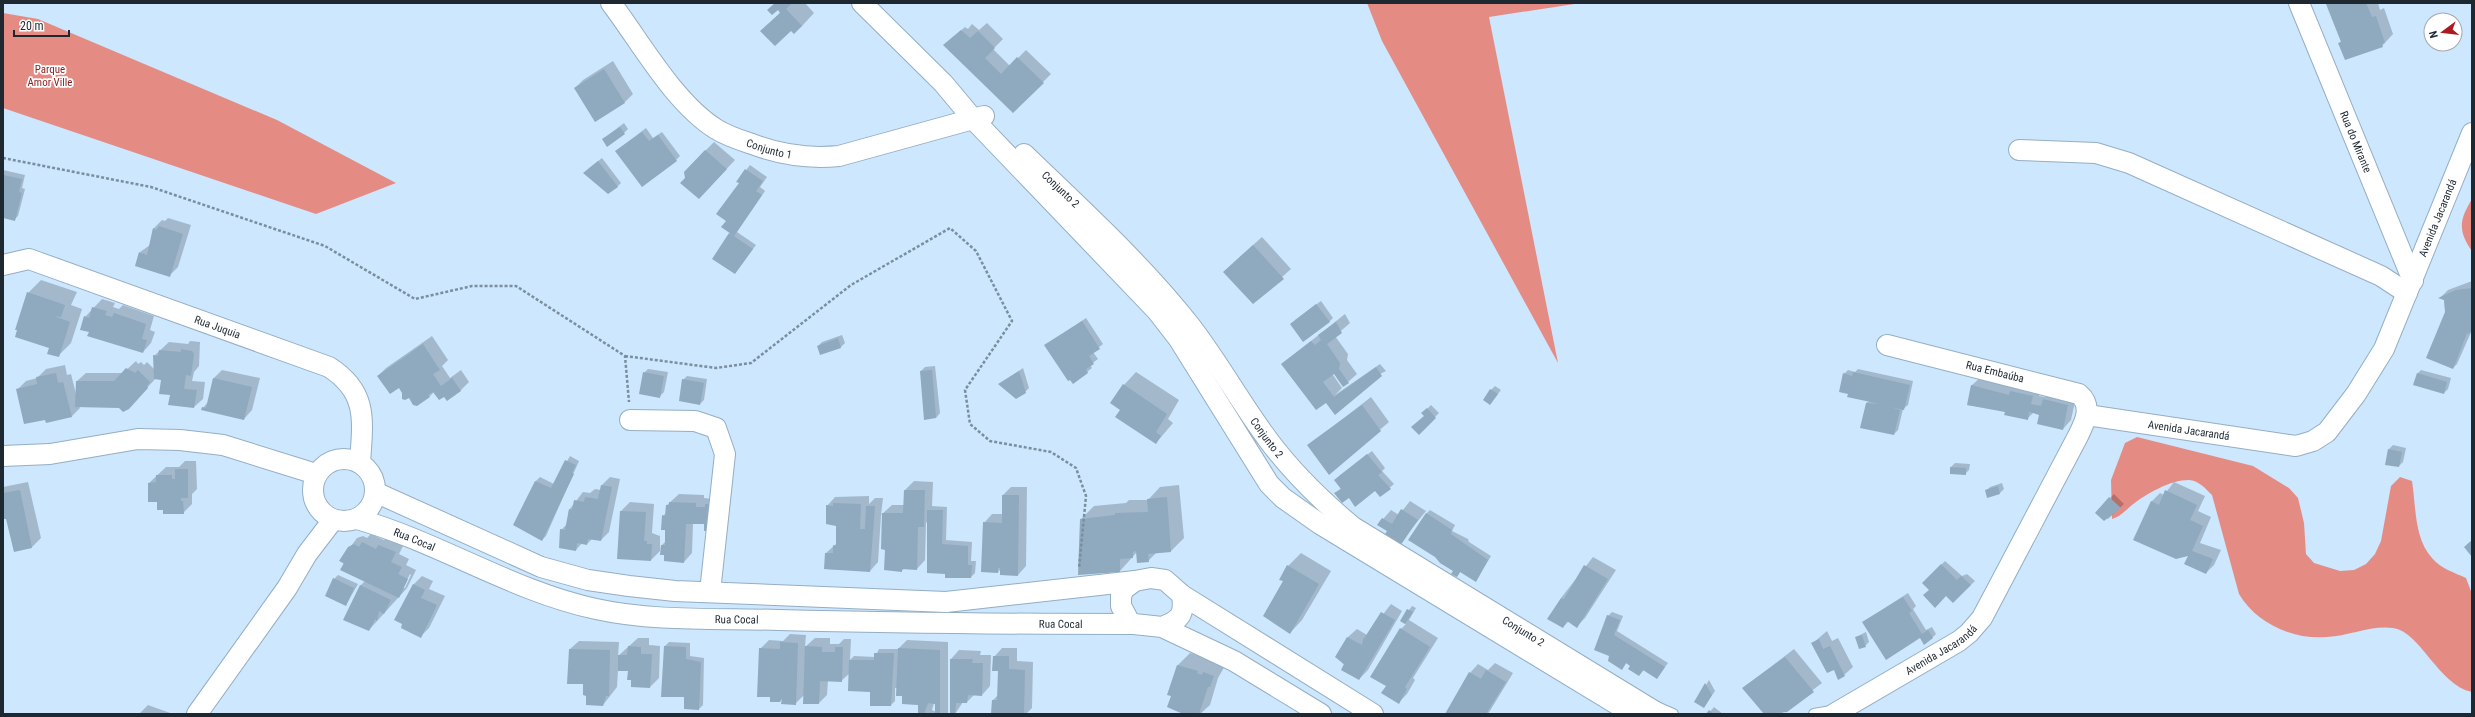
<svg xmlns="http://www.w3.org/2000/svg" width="2475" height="717" viewBox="0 0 2475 717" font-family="'Roboto Condensed',sans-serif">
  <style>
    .forest { fill: #e48c84 }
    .shadow { fill: #0003; fill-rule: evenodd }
    .building { fill: #8fa9be }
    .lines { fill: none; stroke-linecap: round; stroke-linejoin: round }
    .lane-casing { stroke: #94aec3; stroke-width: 12 }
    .street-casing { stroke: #94aec3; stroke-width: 22 }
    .path { stroke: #7b8e9e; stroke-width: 2.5; stroke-dasharray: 3 2; stroke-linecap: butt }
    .lane { stroke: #fff; stroke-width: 10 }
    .street { stroke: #fff; stroke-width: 20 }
    .labels { text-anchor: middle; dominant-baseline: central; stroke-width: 3.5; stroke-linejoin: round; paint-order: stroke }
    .park-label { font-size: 11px; fill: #8a2322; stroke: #fff }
    .street-label { font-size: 11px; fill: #1e2831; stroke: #fff }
  </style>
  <rect width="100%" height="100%" fill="#cce7fe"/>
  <path class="forest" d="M1367,3H1581L1489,17L1558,363L1382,41Z
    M3,13L38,19L277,120L396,183L316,214L3,108Z
    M2472,199V251C2457,230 2460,219 2472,199Z
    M2137,437L2253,466L2289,488L2298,498L2304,523L2306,554L2314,563L2340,571L2354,570L2366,564L2375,554L2381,541L2391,486L2400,477L2412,481C2416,506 2414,538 2432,558C2440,568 2455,573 2466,578L2472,594V692C2438,685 2421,632 2393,628C2371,625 2349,636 2327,637C2293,640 2256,623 2239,594L2212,495C2206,489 2198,480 2189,480C2170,480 2146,494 2132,505C2125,511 2121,516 2112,519L2111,480L2125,443Z"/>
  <path class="shadow" d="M776,3H805L814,13L802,26L791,30L762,31L781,12Z
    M2329,3H2378L2380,10L2384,8L2393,34L2382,46L2339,43L2342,41Z
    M987,23L1003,39L993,49L1010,66L1026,50L1051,74L1013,112L944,45L965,27L968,29L972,24L979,30Z
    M613,61L633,94L625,102L595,121L575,88L583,80Z
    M624,123L628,129L624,133L607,136Z
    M646,128L653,138L662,132L680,156L676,160L621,147Z
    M714,142L735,160L717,179L705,151Z
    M602,158L621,183L617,187L588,169Z
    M750,165L767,177L760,187L765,191L737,232L756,245L735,273L714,259L731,232L727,221L740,183L738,181Z
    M3,170L25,175L22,188L25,189L18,216L14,220L3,217Z
    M168,218L191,225L178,267L169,276L140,252L150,245L153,229L162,220L165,221Z
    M1262,237L1291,269L1253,303L1233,263Z
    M41,280L77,292L71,305L82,309L71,343L58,356L50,347L18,330L28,293Z
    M2472,281V330L2457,364L2453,368L2444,300L2440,298L2448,290Z
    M102,299L115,303L113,307L119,309L123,305L154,316L150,330L155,332L151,343L143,352L90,332L85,317Z
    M1321,301L1333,318L1329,322L1295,320Z
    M1345,314L1350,323L1335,336L1348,354L1347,360L1357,374L1348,382L1332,371L1331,372L1342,388L1335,395L1380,364L1386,371L1326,402L1282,364Z
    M1086,318L1103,344L1093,352L1098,359L1090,365L1092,368L1073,383L1046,345Z
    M842,335L845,343L841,347L821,353L818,346L822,342Z
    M432,336L448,360L442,366L450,378L461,370L469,382L461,390L447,400L444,395L434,392L429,397H409L399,387L378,376L386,368Z
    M190,341L200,342L199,366L194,372L192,381L205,382L203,399L194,407L169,404L171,394L162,379L156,378L137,399L120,407L79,406L80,408L71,417L46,419L18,389L26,381L37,378L46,369L65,365L67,375L71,374L76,394L77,381L86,373H123L136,361L138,364L141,362L144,365L147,362L155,370L154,356L169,342L188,344Z
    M935,366L940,413L936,418H925L921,371L925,367Z
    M1023,368L1029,388L1025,392L1000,384Z
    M648,369L668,372L664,392L660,396L644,373Z
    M1858,369L1913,381L1908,405L1903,409L1898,430L1894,434L1866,403L1869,401L1849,394L1844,374L1848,370L1855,372Z
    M222,370L260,378L252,410L244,419L202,409L209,401L214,378Z
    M2421,370L2451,378L2448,389L2444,393L2417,374Z
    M1136,372L1179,400L1168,419L1173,423L1156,443L1121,409L1124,385Z
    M687,376L707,379L704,400L700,404L683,380Z
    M1981,377L2041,388L2039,396L2046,397L2052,391L2076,397L2071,420L2063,429L2040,414L2034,412L2027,419L2006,411L1968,405L1972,385Z
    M1495,386L1501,390L1490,404L1491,390Z
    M1371,397L1389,422L1329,473L1309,445Z
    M1431,405L1439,413L1419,433L1427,409Z
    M2393,445L2406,448L2403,462L2399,466L2389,449Z
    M1372,451L1385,468L1382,471L1394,484L1380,496L1376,490L1349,497L1336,494L1341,488L1339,476Z
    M570,456L579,461L546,536L542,540L514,524L536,481L540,477L554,484Z
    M185,461H196L197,489L192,494V504L183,513L164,509L149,483L166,467H179Z
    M1955,463L1970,464L1969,470L1965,474L1951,467Z
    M610,477L620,479L609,532L601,540L592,539L587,544L582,543L576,550L561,530L567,524L569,510L583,492L590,493L595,489L601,490L602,485Z
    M914,481L933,482L932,506L947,507L946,540L972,542L971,561H976L975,573L971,577H946L928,521L926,523L925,560L917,569H904L901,571L886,549L883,515H881L878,562L870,571L825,569L826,553L837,543V525L827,506L835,497L869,496V504L875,498H883L881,515L892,505H905V490Z
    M28,482L41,538L32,547L14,551L7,517L3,518V487Z
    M2174,482L2205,496L2198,511L2211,517L2200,543L2221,550L2214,565L2206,573L2190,555L2151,502L2160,493L2164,495Z
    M2002,483L2004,489L2000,493L1988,497L1986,491L1990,487Z
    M1179,485L1184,538L1171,551L1157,552L1148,561L1137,552L1120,571L1079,574L1081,519L1094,506L1126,503L1129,500H1148L1160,487Z
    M1011,487H1027L1026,566L1018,575L1001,569L998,572L982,571L984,523L992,514H1003V495Z
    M679,494L704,495V498L712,499L705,523H693L692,553L684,562L665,554L662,545L666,541V529L663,516L667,512V505Z
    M2114,494L2124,504L2108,519L2096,512Z
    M1410,501L1426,511L1399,544L1388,531L1378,525L1391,510L1399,515Z
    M630,502L654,504L652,533L660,536V551L651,560L618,558L621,511Z
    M1430,510L1455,525L1452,531L1468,539L1469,542L1491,556L1476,581L1461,571L1457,576L1426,514Z
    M371,534L384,540L388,537L404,544L399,554L409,559L406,565L416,570L407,588L369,630L344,620L361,585L365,581L340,561L357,538L363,536L367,538ZM410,574L411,575L405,588H403Z
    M1301,553L1331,571L1302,620L1290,633L1284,581L1288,566Z
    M1593,557L1616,570L1585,618L1577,626L1569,621L1563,627L1561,598Z
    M1945,561L1962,576L1967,574L1975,581L1953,602L1946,594L1930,590L1923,583Z
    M338,575L358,584L346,605L334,579Z
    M422,576L433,581L429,589L445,596L429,628L421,636L413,585Z
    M1908,593L1916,606L1913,609L1926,630L1932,627L1936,634L1932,638L1920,637L1863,622Z
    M1391,604L1402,611L1368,670L1359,679L1336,657L1348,637L1357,629L1367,635Z
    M1412,606L1416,608L1409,620L1438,638L1413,678L1415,680L1407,694L1398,703L1387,686L1401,629L1406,624L1401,621Z
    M1612,612L1623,616L1617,631L1668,663L1657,678L1644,670L1639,675L1627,662L1622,669L1610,655L1608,616Z
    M1827,631L1832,641L1838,638L1853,667L1844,675L1834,668L1813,643Z
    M1866,632L1869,642L1865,646L1856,637Z
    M790,634L806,635L805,647L815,638H830V644H839L844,639H851L850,660L854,656L875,657L879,649H898L907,640L948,642V714H919V704L903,696L897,688H895V701L891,705L850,673L841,681L828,680L827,695L819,703L805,694L795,704L783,698L780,701L760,649L769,640L783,641ZM934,703H936V712L932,710Z
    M638,638H649V645L660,646L659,678L650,687L632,686V679L629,670H618L617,687L603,705L587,695L570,649L579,641L619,642L618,656Z
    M669,642L690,643V656L704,658L703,705L699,709L685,696L665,646Z
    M1002,648H1017V661L1033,662L1032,708L1026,714H992L993,700L998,695L999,670L994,657Z
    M1794,649L1822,683L1781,714H1765L1743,688Z
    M959,650L981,651L980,655H991L990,686L982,695L975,694L967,702H963L955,714L951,659Z
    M1190,653L1226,664L1218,678L1210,705L1200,714H1188L1172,696L1177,666Z
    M1495,663L1513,673L1488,714H1446L1470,673L1478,664L1488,670Z
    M1709,680L1715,691L1704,707L1696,702Z
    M148,705L173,714H139Z
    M1714,707L1723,714H1708Z"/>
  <path class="building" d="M775,3H792L786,9L802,26L794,34L791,31L775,46L760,31L780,13L778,10L772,15L767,10Z
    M2366,3L2372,17L2376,16L2385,43L2382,44L2383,47L2345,60L2338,43L2341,42L2326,4Z
    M961,30L970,38L978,31L995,48L985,58L1001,74L1017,57L1044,83L1013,113L943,45Z
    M604,69L625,103L595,122L574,88Z
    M620,127L625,134L607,147L602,139Z
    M642,132L649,141L658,135L677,161L642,187L615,151Z
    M705,150L727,169L699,199L680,183L685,178L684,172Z
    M598,161L618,187L608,194L583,173Z
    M745,169L763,181L756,191L762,195L734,236L721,227L726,221L716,214L739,183L736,182Z
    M3,175L22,179L19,192L22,193L15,221L3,218Z
    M159,226L183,234L170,277L135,266L139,252L147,255L153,228L156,230Z
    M729,233L753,249L735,274L712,259Z
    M1253,245L1284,279L1253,304L1223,272Z
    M2472,288V329L2469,334L2467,333L2453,369L2426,358L2445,312L2444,300L2438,298L2456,290Z
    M27,292L65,305L61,317L54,316L70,322L59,357L47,354L49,348L15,337L17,330H15Z
    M1316,304L1330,322L1303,342L1290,324Z
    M92,307L107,311L105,315L112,317L114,313L146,324L142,339L147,340L143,353L87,336L89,332L80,330L84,316L89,318Z
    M1082,321L1100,349L1089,356L1094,364L1086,369L1088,373L1073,384L1070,380L1068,381L1044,345Z
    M1336,322L1342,333L1327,344L1340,363L1339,369L1349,383L1343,387L1334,374L1323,382L1334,397L1376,367L1382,376L1335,415L1326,403L1316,410L1281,364L1311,341L1315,345L1321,340L1318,335Z
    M838,338L841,348L820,355L817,346Z
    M423,344L440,370L433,374L441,386L452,378L461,391L447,401L444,397L439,400L433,392L428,395L430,397L417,406L413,405L409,398L405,400L402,399V393L399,388L390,394L377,376Z
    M181,349L192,351L194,354L191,376L186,375L184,389L197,390L194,408L168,405L170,395L159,394L161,380L154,379L153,355L158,356L159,350L181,352Z
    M126,368L135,373L138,370L150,382L147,386L148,388L129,409L123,412L119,408L75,407L76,381H114Z
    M932,370L936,418L924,420L920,371Z
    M1019,371L1026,393L1016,399L998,384Z
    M643,372L664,376L660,398L639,394Z
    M1853,372L1910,385L1904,410L1890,407L1900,410L1894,435L1860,428L1866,403L1880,404L1847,397L1848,394L1839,392L1843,373L1852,376Z
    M56,373L58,383L63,382L72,417L46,423L45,420L24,424L16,389L37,384L36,377Z
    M2417,373L2447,382L2444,394L2413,385Z
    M213,378L252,387L244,420L201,410L202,407L206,408Z
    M682,379L704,383L700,405L679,401Z
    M1123,384L1167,414L1156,432L1161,436L1156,444L1115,417L1120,410L1110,403Z
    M1971,385L2009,395L2010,391L2033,396L2031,404L2041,406L2043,399L2068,405L2063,430L2037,424L2039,415L2033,413L2029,412L2028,420L2004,415L2005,412L1967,405Z
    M1490,389L1498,394L1490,405L1483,400Z
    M1362,405L1381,431L1329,475L1307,445Z
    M1427,408L1436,418L1419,435L1411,427L1424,416L1421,413Z
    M2388,449L2402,452L2399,467L2385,465Z
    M1367,454L1382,472L1378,475L1391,489L1380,497L1375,491L1355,507L1349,498L1342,503L1334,493L1341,489L1334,480Z
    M565,460L576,465L572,473L574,474L542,541L513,525L535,481L551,488Z
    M1950,467L1966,468V475L1950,474Z
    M175,469H188V498H181V501H183L184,514H163V510H157V502H148V483L156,482V475H172V479H175Z
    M601,485L612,487L601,541L588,539L587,545L577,543L576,551L559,548L560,529L565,530L569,509L572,510L574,500L584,502L585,497L598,499Z
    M1998,486L2000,494L1987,498L1985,490Z
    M20,490L32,548L14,552L6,519H3V493Z
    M904,490H925L924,527H918L917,570L902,569V572L884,570L885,550L881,549L882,513H903Z
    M2165,490L2197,505L2190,520L2203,526L2192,551L2213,559L2206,574L2184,564L2188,556L2176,559L2133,540L2151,501L2159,505Z
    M1002,495H1019L1018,576L1000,575V568H998V573L981,572L983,522L1002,523Z
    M1167,497L1171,552L1148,554L1149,562L1137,563L1136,551L1133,552V558L1120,559V572L1078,575L1080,519L1115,515V513L1148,512L1147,499Z
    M2109,497L2121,508L2104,521L2095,513Z
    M669,502L696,503V507H705V504H710L709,531H704V524H686L684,563L664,561V555H660L661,545H665V530H661L662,515L665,516L666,505H669Z
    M833,503L861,504L860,529H865L866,506H875L870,572L824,569L825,553H833V545L836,546V526L826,524V505L833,506Z
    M1401,509L1418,520L1400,546L1384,536L1387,531L1377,525L1382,518L1392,524Z
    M927,510H943L942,544L968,546V565H972L971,578H945V574L927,573Z
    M620,511L646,512L644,541H647V544H652L651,561L617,559Z
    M1426,513L1452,530L1450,536L1451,534L1488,560L1476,582L1460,572L1457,577L1451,574L1453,571L1440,563L1435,557L1408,540Z
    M2472,540V557L2464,547Z
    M362,542L376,549L378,545L396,552L391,562L402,567L398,574L408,579L399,598L340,570L344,563L339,561L348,547L354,544L359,547Z
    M1941,564L1957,580L1961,576L1971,585L1953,603L1946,596L1935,608L1923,595L1929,590L1922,583Z
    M1287,565L1319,584L1290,634L1263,616L1283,581L1279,580Z
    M1584,565L1608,579L1577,628L1567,621L1563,628L1547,619L1561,598L1564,599Z
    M333,578L354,588L346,606L325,596Z
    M413,584L425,590L421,598L437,605L421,638L401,628L402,624L394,620Z
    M360,585L391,600L384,614L379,611L377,621L375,619L369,631L343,620Z
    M1903,597L1912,611L1909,613L1922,634L1928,630L1933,638L1924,645L1920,638L1886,660L1862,622Z
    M1407,609L1413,612L1405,624L1400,621Z
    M1381,612L1395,620L1359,680L1341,670L1344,664L1335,657L1347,637L1362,645L1363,640Z
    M1607,615L1620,620L1614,635L1665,667L1657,679L1643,670L1639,676L1628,669L1630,666L1626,663L1622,670L1608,661L1609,656L1594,650Z
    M1400,628L1430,647L1405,687L1407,689L1399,704L1381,693L1386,686L1370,677Z
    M1862,635L1866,647L1859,649L1855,637Z
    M1819,639L1823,649L1830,646L1845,676L1838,680L1834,670L1827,673L1811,643Z
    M780,642L798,643L796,705L781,704L782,698L780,702H770V697H757L759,648L780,649Z
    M628,646L641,647V654H652L650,688L631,687V680H627L628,671H618V655H627Z
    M664,646L686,647V659L701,662L699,710L684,709V697H661Z
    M805,646L822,647V652H835V647H843L842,682L820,681L819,704H803Z
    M898,648L940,650V714H935V704L928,703L924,714H918V705L902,704V696H896Z
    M569,649L610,650L609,696H606L603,706L586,705V696L583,695V684H567Z
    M874,653H894L891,706H870V692L848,691L849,660H874Z
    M993,656H1009V669L1025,670L1024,714H991L992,700H997L998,671H992Z
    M1785,657L1814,692L1787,712L1764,714L1742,688Z
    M950,659H973L972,663H983L982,696L968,695L967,703H956L955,714H950Z
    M1177,665L1198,671L1197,673L1202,675L1203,672L1214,676L1210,687H1208L1199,714H1183L1167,707L1171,696L1167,695Z
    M1486,670L1506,682L1486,714H1445L1469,672L1481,679Z
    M1705,683L1712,695L1704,708L1694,702Z
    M1709,710L1714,714H1706Z"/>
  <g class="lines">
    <g class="lane-casing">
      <path id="lane" d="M1657,707L1673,714
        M1814,714L1837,710"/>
    </g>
    <g class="street-casing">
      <g id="street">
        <path id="s1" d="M611,3C640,41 674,103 716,129C727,136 740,140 752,144C781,155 808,159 839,156L984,116"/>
        <path d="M862,3L943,83L974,120L1157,311L1178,338L1269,484L1283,498L1320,524L1633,714"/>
        <path id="s2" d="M2299,3L2413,281"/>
        <path d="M2019,150L2096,153L2129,163L2381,276L2407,293"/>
        <path id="s3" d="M1024,154C1082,210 1143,265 1192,328C1220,365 1242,405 1269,441C1293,473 1323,502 1353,527L1659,714"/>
        <path id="s4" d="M3,265L29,259L329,367C368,392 363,420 360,462"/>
        <path id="s5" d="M2087,415L2296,446L2313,441L2327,432L2356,394L2384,349L2472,133"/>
        <path d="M630,420L695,421L716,428L725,454L710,592"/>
        <path d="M3,456L50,454L138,439L180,440L223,445L316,474"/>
        <circle cx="344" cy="490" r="31"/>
        <path d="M375,492L541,567L588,580L629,586L675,591L946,602L1135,581"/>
        <path id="s6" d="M357,519C439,542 512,591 596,609C655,622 718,618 779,620C897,623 1016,624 1134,624"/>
        <path d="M1182,595L1373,714"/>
        <path d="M1162,627C1180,620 1185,615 1182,595L1165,580L1151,578L1135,581L1124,589L1121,596V606L1129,621L1134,624L1162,627L1234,661L1321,714"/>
        <path d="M197,714L287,588L307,554L333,520"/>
        <path id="s7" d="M1834,714L1959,641L1969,633L1982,618L2078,436C2085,422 2093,406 2079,394L1887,345"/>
      </g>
    </g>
    <path class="path" d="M3,158L151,187L325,246L415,299L472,286H516L625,356L629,402
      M625,356L716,368L751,363L851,285L950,228L976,251L1012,321L965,390L970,424L990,441L1051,452L1076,468L1086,496L1079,568"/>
    <use href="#lane" class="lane"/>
    <use href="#street" class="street"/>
  </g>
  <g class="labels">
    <g class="park-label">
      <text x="50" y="69">Parque<tspan x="50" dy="13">Amor Ville</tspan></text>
    </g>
    <g class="street-label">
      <text stroke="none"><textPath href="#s2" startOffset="150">Rua do Mirante</textPath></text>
      <text stroke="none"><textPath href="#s1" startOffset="222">Conjunto 1</textPath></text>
      <text stroke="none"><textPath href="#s3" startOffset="51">Conjunto 2</textPath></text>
      <text stroke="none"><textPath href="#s5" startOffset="488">Avenida Jacarandá</textPath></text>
      <text stroke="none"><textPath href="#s4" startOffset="227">Rua Juquia</textPath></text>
      <text transform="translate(1995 372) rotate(14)">Rua Embaúba</text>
      <text stroke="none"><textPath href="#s5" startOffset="103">Avenida Jacarandá</textPath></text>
      <text stroke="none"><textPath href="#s3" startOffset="375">Conjunto 2</textPath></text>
      <text stroke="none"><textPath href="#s6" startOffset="61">Rua Cocal</textPath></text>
      <text stroke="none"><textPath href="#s6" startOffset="397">Rua Cocal</textPath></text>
      <text stroke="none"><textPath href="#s6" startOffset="721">Rua Cocal</textPath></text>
      <text stroke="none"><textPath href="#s3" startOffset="699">Conjunto 2</textPath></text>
      <text stroke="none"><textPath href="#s7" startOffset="125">Avenida Jacarandá</textPath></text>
    </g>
  </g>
  <rect width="2475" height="717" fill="none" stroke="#1e2831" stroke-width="8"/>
  <g transform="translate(2443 32) rotate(255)"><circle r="19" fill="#ffffff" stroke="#a5a9ad"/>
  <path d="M0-3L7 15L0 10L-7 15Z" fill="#ad1a21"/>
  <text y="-6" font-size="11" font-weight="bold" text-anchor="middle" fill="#1e2831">N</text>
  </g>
  <path d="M14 30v6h55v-6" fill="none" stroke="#1e2831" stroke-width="2"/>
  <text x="20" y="30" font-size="12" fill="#1e2831" stroke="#ffffff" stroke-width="3" paint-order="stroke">20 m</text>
</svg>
